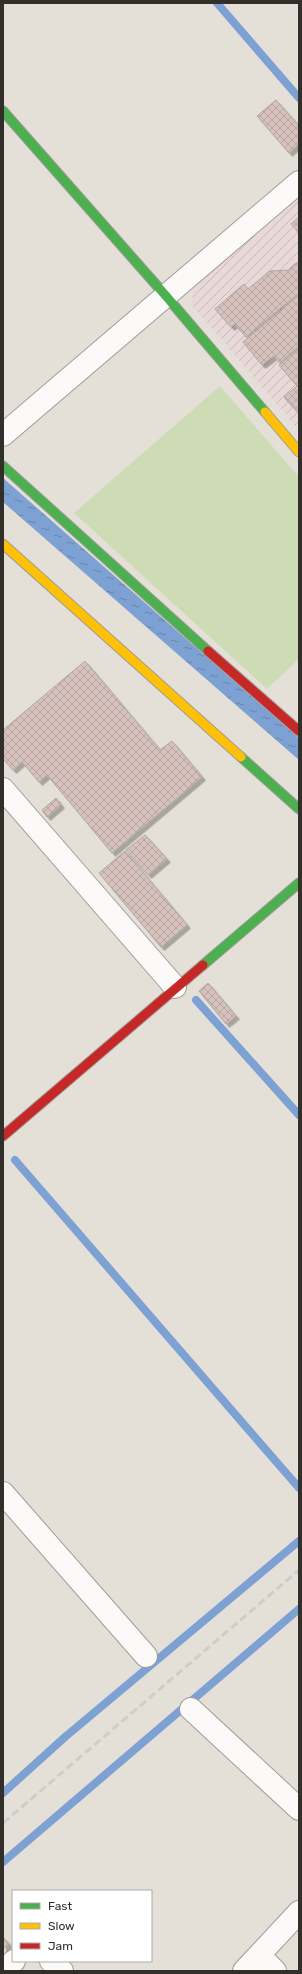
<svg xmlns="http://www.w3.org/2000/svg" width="302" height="1974" viewBox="0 0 302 1974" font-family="Rubik,sans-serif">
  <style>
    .industrial { fill: url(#industrial-furrows) }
    .green { fill: #cedcb6 }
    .water { fill: url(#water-ripples) }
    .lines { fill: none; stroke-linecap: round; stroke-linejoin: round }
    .stream { stroke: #7da1d2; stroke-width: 8 }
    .building { fill: url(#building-cross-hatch); stroke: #aca8a4; filter: url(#shadow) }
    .street-casing { stroke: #a09c97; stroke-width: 24 }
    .fast-casing { stroke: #a09c97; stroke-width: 11 }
    .slow-casing { stroke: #a09c97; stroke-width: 11 }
    .jam-casing { stroke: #a09c97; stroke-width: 11 }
    .street { stroke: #fbfaf9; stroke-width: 22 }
    .fast { stroke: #4caf50; stroke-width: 9 }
    .slow { stroke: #ffc107; stroke-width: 9 }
    .jam { stroke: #c62828; stroke-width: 9 }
    .rail { stroke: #cecdcb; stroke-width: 3; stroke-dasharray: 8 4; stroke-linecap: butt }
  </style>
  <defs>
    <pattern id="industrial-furrows" width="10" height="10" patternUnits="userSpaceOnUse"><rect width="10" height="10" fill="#e8d8d7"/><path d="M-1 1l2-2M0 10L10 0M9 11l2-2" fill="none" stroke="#c7bab9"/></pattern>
    <pattern id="water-ripples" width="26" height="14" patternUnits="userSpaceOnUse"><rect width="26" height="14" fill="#7da1d2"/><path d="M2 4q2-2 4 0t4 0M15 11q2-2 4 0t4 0" fill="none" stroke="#6784ab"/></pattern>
    <pattern id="building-cross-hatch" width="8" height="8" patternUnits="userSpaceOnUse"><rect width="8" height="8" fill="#d7c1bc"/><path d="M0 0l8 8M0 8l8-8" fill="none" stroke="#b9a6a2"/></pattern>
    <filter id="shadow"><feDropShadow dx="3.5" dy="3.5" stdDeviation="0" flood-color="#0004"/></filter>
  </defs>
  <rect width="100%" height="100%" fill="#e4e0d8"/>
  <path class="industrial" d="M299,197V430L192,305L193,285Z"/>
  <path class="green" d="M220,386L299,477V659L267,689L74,513Z"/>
  <path class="water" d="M3,478L299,738V760L3,502Z"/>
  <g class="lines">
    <path class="stream" d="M217,3L299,98
      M196,1000L299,1115
      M15,1160L299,1488
      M3,1793L65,1737L299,1541
      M3,1862L299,1609"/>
  </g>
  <path class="building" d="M276,100L299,126V144L289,153L257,116Z
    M299,217V233L291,224Z
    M296,263H299V293L246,337L235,324L231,327L215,309L244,284L248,289L270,271L288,270Z
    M299,295V346L280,363L274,356L262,365L243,342Z
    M299,348V414L284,397L297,386L279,365Z
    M85,661L160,750L172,741L202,777L112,853L47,775L39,782L22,762L13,770L3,759V730Z
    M56,798L61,805L47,817L42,810Z
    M145,835L167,859L148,875L126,850Z
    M125,851L187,925L161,947L99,873Z
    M208,983L236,1016L226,1024L199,991Z
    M3,1937L9,1944L3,1949Z"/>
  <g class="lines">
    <g class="street-casing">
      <path id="street" d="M3,435L299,182
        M3,789L175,987
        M3,1493L146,1656
        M191,1709L299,1809
        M259,1955L275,1971
        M51,1961L62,1971
        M3,1970L14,1961
        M244,1971L299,1912"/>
    </g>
    <g class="fast-casing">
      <path id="fast" d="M3,111L166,296L265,412
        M3,466L208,651
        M241,757L299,809
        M203,965L299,883"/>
    </g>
    <g class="slow-casing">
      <path id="slow" d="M265,412L299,452
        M3,544L241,757"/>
    </g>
    <g class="jam-casing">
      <path id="jam" d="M208,651L299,731
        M3,1136L203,965"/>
    </g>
    <use href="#street" class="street"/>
    <use href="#fast" class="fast"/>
    <use href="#slow" class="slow"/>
    <use href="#jam" class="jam"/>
    <path class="rail" d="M3,1823L299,1570"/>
  </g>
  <rect width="302" height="1974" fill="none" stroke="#322f2a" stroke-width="8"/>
  <rect x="12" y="1890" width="140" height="72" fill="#ffffff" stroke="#adacaa"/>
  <rect x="20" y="1903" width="20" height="6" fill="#4caf50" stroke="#adacaa"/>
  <text x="48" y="1910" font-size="12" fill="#322f2a">Fast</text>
  <rect x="20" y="1923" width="20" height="6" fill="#ffc107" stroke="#adacaa"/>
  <text x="48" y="1930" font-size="12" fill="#322f2a">Slow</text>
  <rect x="20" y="1943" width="20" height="6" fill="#c62828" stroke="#adacaa"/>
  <text x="48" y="1950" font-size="12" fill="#322f2a">Jam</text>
</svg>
